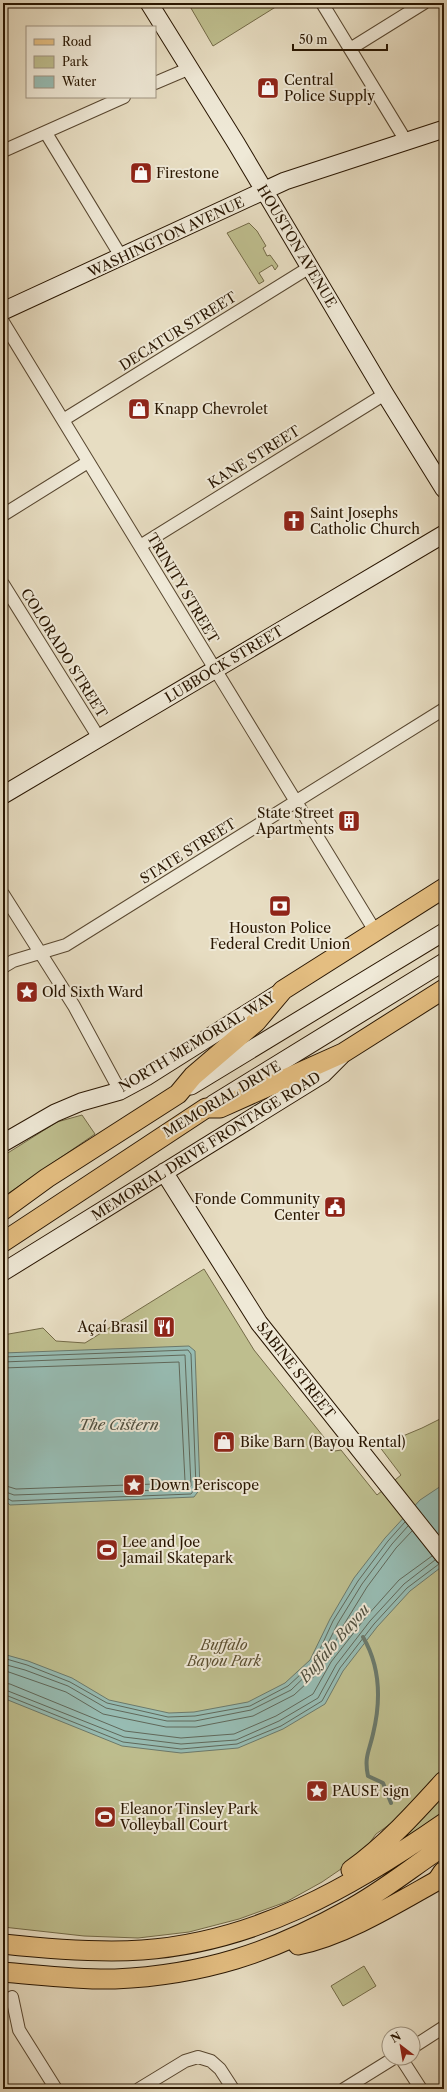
<svg xmlns="http://www.w3.org/2000/svg" width="447" height="2092" viewBox="0 0 447 2092" font-family="'Libre Caslon Text',serif">
  <style>
    .green { fill: #bebe8e; stroke: #736a47 }
    .water { fill: #97bcb3; stroke: #6b796b }
    .lines { fill: none; stroke-linecap: round; stroke-linejoin: round }
    .shore { stroke: #60685a; stroke-width: 1 }
    .stream { stroke: #6b796b; stroke-width: 4 }
    .street-casing { stroke: #584730; stroke-width: 14 }
    .secondary-casing { stroke: #281500; stroke-width: 19 }
    .primary-casing { stroke: #281500; stroke-width: 21 }
    .highway-casing { stroke: #281500; stroke-width: 24 }
    .street { stroke: #efe9d7; stroke-width: 12 }
    .secondary { stroke: #efe9d7; stroke-width: 17 }
    .primary { stroke: #e4be81; stroke-width: 19 }
    .highway { stroke: #e4be81; stroke-width: 22 }
    .labels { text-anchor: middle; dominant-baseline: central; stroke-width: 4; stroke-linejoin: round; paint-order: stroke }
    .poi-label { font-size: 14px; fill: #281500; stroke: #efe9d7; text-anchor: start }
    .street-label { font-size: 14px; fill: #281500; stroke: #efe9d7 }
    .park-label { font-size: 14px; font-style: italic; fill: #5c5032; stroke: #efe9d7 }
    .water-label { font-size: 15px; font-style: italic; fill: #4f4f3f; stroke: #efe9d7 }
  </style>
  <rect width="100%" height="100%" fill="#e7ddc2"/>
  <filter id="stains"><feTurbulence type="fractalNoise" baseFrequency=".005" numOctaves="4"/><feColorMatrix values="0 0 0 0 .2 0 0 0 0 .09 0 0 0 0 .02 0 0 0 .5 -.17"/></filter>
  <radialGradient id="worn" r=".72"><stop offset=".6" stop-color="#630" stop-opacity="0"/><stop offset="1" stop-color="#630" stop-opacity=".3"/></radialGradient>
  <path class="green" d="M188,3H282L213,46Z
    M249,223L257,231L266,246L263,248L267,256L270,255L278,266L275,270L272,265L259,273L264,281L259,284L227,233Z
    M82,1115L95,1134L3,1197V1156L57,1122Z
    M204,1269L254,1350L335,1451L341,1450L377,1495L401,1475L379,1446L422,1428L444,1417V1772L393,1822L376,1834L360,1856L322,1882L286,1902L239,1919L189,1932L138,1938L84,1936L3,1927V1335L43,1328L56,1341L85,1343Z
    M444,1789V1814L374,1861Z
    M364,1966L376,1986L343,2006L331,1986Z"/>
  <path class="water" d="M189,1346L195,1351L200,1489L194,1497L10,1505L3,1499V1353Z
    M444,1484V1565L410,1591L377,1627L343,1671L325,1704L283,1729L238,1748L181,1753L122,1746L3,1698V1654L28,1661L72,1678L109,1700L169,1713L194,1712L248,1702L285,1683L310,1660L330,1619L354,1578L385,1538L420,1500Z"/>
  <g class="lines">
    <path class="shore" d="M3,1357L188,1350L191,1354L196,1487L191,1494L12,1501L3,1496
      M3,1362L185,1355L191,1486L188,1489L14,1495L3,1491
      M3,1368L179,1362L185,1481L183,1483L16,1489L3,1485
      M3,1658L27,1665L70,1682L107,1703L168,1717L195,1716L250,1706L288,1686L314,1662L333,1621L358,1581L388,1541L405,1522
      M3,1664L25,1670L68,1686L106,1708L167,1721H195L251,1710L291,1690L317,1665L338,1623L362,1584L392,1544L408,1526
      M3,1670L66,1692L103,1714L166,1727H196L253,1716L294,1695L322,1669L343,1626L367,1587L396,1548L412,1531
      M3,1683L10,1684L125,1731L181,1738L234,1734L276,1716L313,1694L331,1662L366,1617L399,1580L432,1556
      M3,1689L124,1737L181,1744L236,1740L279,1721L318,1698L336,1665L370,1621L404,1584L435,1560
      M3,1694L123,1742L181,1749L237,1744L281,1726L322,1701L340,1668L374,1624L407,1588L439,1564"/>
    <path class="stream" d="M363,1637C380,1666 381,1701 373,1734C369,1752 364,1757 368,1776L383,1783L391,1803"/>
    <g class="street-casing">
      <path id="street" d="M322,3L406,141
        M350,49L424,3
        M155,83L188,69
        M46,133L122,258
        M3,151L124,97
        M3,322L375,931
        M63,420L310,267
        M3,515L88,462
        M140,546L385,394
        M3,584L99,738
        M3,894L74,1006L120,1091
        M3,967L13,961L66,945L444,709
        M12,1997L19,2030L56,2089
        M413,2047L444,2027
        M401,2058L421,2089
        M139,2089L185,2061L198,2057L211,2061L220,2069L233,2089
        M344,2089L394,2058"/>
    </g>
    <g class="secondary-casing">
      <path id="secondary" d="M149,3L236,143L385,394L444,489
        M3,311L285,181L444,129
        M3,795L444,534
        M191,1086L444,932
        M213,1104L444,962
        M3,1143L55,1113L81,1102L120,1091L146,1077L276,995
        M164,1172L259,1323L444,1556
        M3,1272L323,1074L341,1056"/>
    </g>
    <g class="primary-casing">
      <path id="primary" d="M3,1210L47,1178L178,1094L193,1076L256,1022L283,990L444,888
        M3,1242L206,1108H220L343,1053L444,989
        M351,1870C386,1845 415,1813 444,1781
        M3,1944C49,1949 96,1953 142,1950C256,1942 352,1887 444,1823
        M298,1945C346,1935 397,1903 440,1879
        M3,1972C40,1975 78,1980 115,1979C203,1975 271,1953 348,1910C382,1892 412,1867 444,1846"/>
    </g>
    <g class="highway-casing">
      <path id="highway" d="M440,1879L444,1873"/>
    </g>
    <use href="#street" class="street"/>
    <use href="#secondary" class="secondary"/>
    <use href="#primary" class="primary"/>
    <use href="#highway" class="highway"/>
  </g>
  <defs>
    <g id="shop-square" transform="scale(1.15)"><rect x="-9" y="-9" width="18" height="18" rx="4" fill="#8f2418" stroke="#efe9d7"/><path d="M-5-2.5h2.3a2.7 3.5 0 0 1 5.4 0H5L5.5 6h-11ZM-1.5-2.5h3a1.5 2.3 0 0 0-3 0Z" fill="#fff"/></g>
    <g id="church-square" transform="scale(1.15)"><rect x="-9" y="-9" width="18" height="18" rx="4" fill="#8f2418" stroke="#efe9d7"/><path d="M-1.2-6h2.4v3.5h3.3v2.4h-3.3V6h-2.4V-.1h-3.3v-2.4h3.3Z" fill="#fff"/></g>
    <g id="building-square" transform="scale(1.15)"><rect x="-9" y="-9" width="18" height="18" rx="4" fill="#8f2418" stroke="#efe9d7"/><path d="M-4-6H4V6H1V3H-1V6H-4ZM-2.5-4.3h1.7v1.8h-1.7ZM.8-4.3h1.7v1.8H.8ZM-2.5-1h1.7V.8h-1.7ZM.8-1h1.7V.8H.8Z" fill="#fff"/></g>
    <g id="bank-square" transform="scale(1.15)"><rect x="-9" y="-9" width="18" height="18" rx="4" fill="#8f2418" stroke="#efe9d7"/><path d="M-6-4H6V4H-6ZM0-2.3a2.3 2.3 0 1 0 0 4.6a2.3 2.3 0 1 0 0-4.6Z" fill="#fff"/></g>
    <g id="sight-square" transform="scale(1.15)"><rect x="-9" y="-9" width="18" height="18" rx="4" fill="#8f2418" stroke="#efe9d7"/><path d="M0-6L1.8-2.2L6-1.7L2.9 1.2L3.7 5.4L0 3.3L-3.7 5.4L-2.9 1.2L-6-1.7L-1.8-2.2Z" fill="#fff"/></g>
    <g id="civic-square" transform="scale(1.15)"><rect x="-9" y="-9" width="18" height="18" rx="4" fill="#8f2418" stroke="#efe9d7"/><path d="M-.6-6.5H3V-4.5H.6V-3L4-1V1h2V6H-6V1h2V-1L-.6-3ZM-1.2 2.5V6h2.4V2.5Z" fill="#fff"/></g>
    <g id="restaurant-square" transform="scale(1.15)"><rect x="-9" y="-9" width="18" height="18" rx="4" fill="#8f2418" stroke="#efe9d7"/><path d="M-5-6h1v4h1v-4h1v4h1v-4h1v5L-1.5 .5V6h-2V.5L-5-1ZM5-6V6H3V1.5H1.5Q1.5-4 5-6Z" fill="#fff"/></g>
    <g id="stadium-square" transform="scale(1.15)"><rect x="-9" y="-9" width="18" height="18" rx="4" fill="#8f2418" stroke="#efe9d7"/><path d="M0-5a6.5 5 0 1 0 0 10a6.5 5 0 1 0 0-10ZM-3.5-1.8h7v3.6h-7Z" fill="#fff"/></g>
  </defs>
  <g fill-rule="evenodd">
    <use href="#shop-square" x="268" y="88"/>
    <use href="#shop-square" x="141" y="173"/>
    <use href="#shop-square" x="139" y="409"/>
    <use href="#church-square" x="294" y="521"/>
    <use href="#building-square" x="349" y="821"/>
    <use href="#bank-square" x="280" y="906"/>
    <use href="#sight-square" x="27" y="992"/>
    <use href="#civic-square" x="335" y="1207"/>
    <use href="#restaurant-square" x="164" y="1327"/>
    <use href="#shop-square" x="224" y="1442"/>
    <use href="#sight-square" x="134" y="1485"/>
    <use href="#stadium-square" x="107" y="1550"/>
    <use href="#sight-square" x="317" y="1791"/>
    <use href="#stadium-square" x="105" y="1817"/>
  </g>
  <g class="labels">
    <g class="poi-label">
      <text x="284" y="80">Central<tspan x="284" dy="16">Police Supply</tspan></text>
      <text x="156" y="173">Firestone</text>
      <text x="154" y="409">Knapp Chevrolet</text>
      <text x="310" y="513">Saint Josephs<tspan x="310" dy="16">Catholic Church</tspan></text>
      <text x="334" y="813" text-anchor="end">State Street<tspan x="334" dy="16">Apartments</tspan></text>
      <text x="280" y="928" text-anchor="middle">Houston Police<tspan x="280" dy="16">Federal Credit Union</tspan></text>
      <text x="42" y="992">Old Sixth Ward</text>
      <text x="320" y="1199" text-anchor="end">Fonde Community<tspan x="320" dy="16">Center</tspan></text>
      <text x="148" y="1327" text-anchor="end">Açaí Brasil</text>
      <text x="240" y="1442">Bike Barn (Bayou Rental)</text>
      <text x="150" y="1485">Down Periscope</text>
      <text x="122" y="1542">Lee and Joe<tspan x="122" dy="16">Jamail Skatepark</tspan></text>
      <text x="332" y="1791">PAUSE sign</text>
      <text x="120" y="1809">Eleanor Tinsley Park<tspan x="120" dy="16">Volleyball Court</tspan></text>
    </g>
    <g class="street-label">
      <text transform="translate(166 237) rotate(-25)">WASHINGTON AVENUE</text>
      <text transform="translate(297 246) rotate(59)">HOUSTON AVENUE</text>
      <text transform="translate(178 331) rotate(-32)">DECATUR STREET</text>
      <text transform="translate(254 457) rotate(-32)">KANE STREET</text>
      <text transform="translate(183 588) rotate(59)">TRINITY STREET</text>
      <text transform="translate(64 653) rotate(58)">COLORADO STREET</text>
      <text transform="translate(224 664) rotate(-31)">LUBBOCK STREET</text>
      <text transform="translate(188 851) rotate(-32)">STATE STREET</text>
      <text transform="translate(197 1042) rotate(-31)">NORTH MEMORIAL WAY</text>
      <text transform="translate(222 1099) rotate(-31)">MEMORIAL DRIVE</text>
      <text transform="translate(206 1146) rotate(-32)">MEMORIAL DRIVE FRONTAGE ROAD</text>
      <text transform="translate(296 1370) rotate(52)">SABINE STREET</text>
    </g>
    <g class="park-label">
      <text x="224" y="1645">Buffalo<tspan x="224" dy="16">Bayou Park</tspan></text>
    </g>
    <g class="water-label">
      <text x="119" y="1424">The Cistern</text>
      <text transform="translate(334 1643) rotate(-49)">Buffalo Bayou</text>
    </g>
  </g>
  <rect width="447" height="2092" fill="none" stroke="#e7ddc2" stroke-width="16"/>
  <rect x="4" y="4" width="439" height="2084" fill="none" stroke="#281500" stroke-width="2"/>
  <rect x="8" y="8" width="431" height="2076" fill="none" stroke="#281500"/>
  <rect x="26" y="26" width="130" height="72" fill="#efe9d7" stroke="#9f9481"/>
  <rect x="34" y="39" width="20" height="6" fill="#e4be81" stroke="#9f9481"/>
  <text x="62" y="46" font-size="12" fill="#281500">Road</text>
  <rect x="34" y="56" width="20" height="12" fill="#bebe8e" stroke="#9f9481"/>
  <text x="62" y="66" font-size="12" fill="#281500">Park</text>
  <rect x="34" y="76" width="20" height="12" fill="#97bcb3" stroke="#9f9481"/>
  <text x="62" y="86" font-size="12" fill="#281500">Water</text>
  <g transform="translate(401 2046) rotate(329)"><circle r="19" fill="#efe9d7" stroke="#9f9481"/>
  <path d="M0-3L7 15L0 10L-7 15Z" fill="#8f2418"/>
  <text y="-6" font-size="11" font-weight="bold" text-anchor="middle" fill="#281500">N</text>
  </g>
  <path d="M293 44v6h94v-6" fill="none" stroke="#281500" stroke-width="2"/>
  <text x="299" y="44" font-size="12" fill="#281500" stroke="#efe9d7" stroke-width="3" paint-order="stroke">50 m</text>
  <rect width="100%" height="100%" filter="url(#stains)"/>
  <rect width="100%" height="100%" fill="url(#worn)"/>
</svg>
